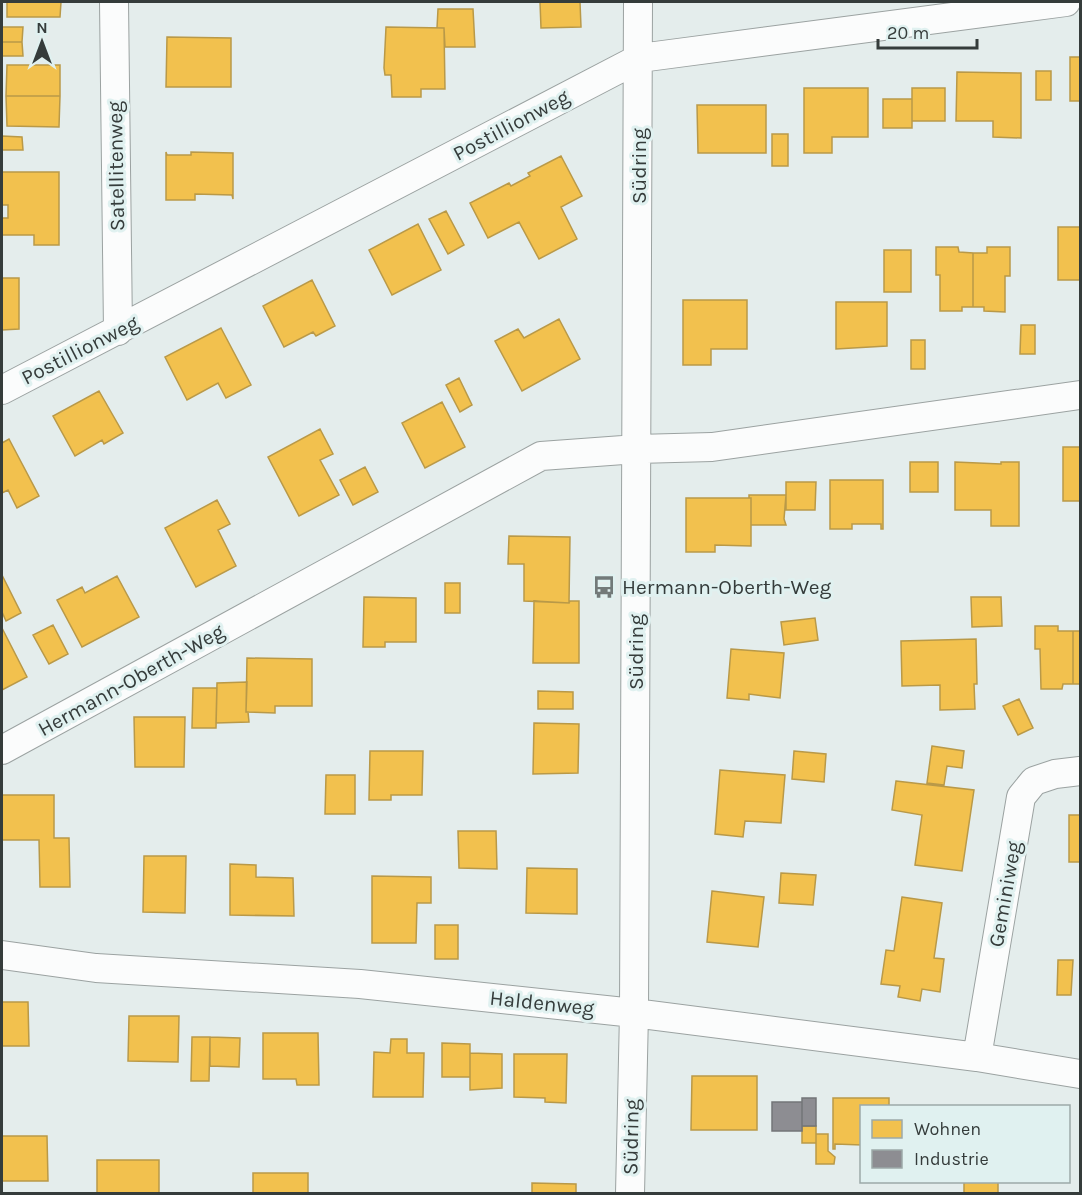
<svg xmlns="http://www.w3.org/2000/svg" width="1082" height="1195" viewBox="0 0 1082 1195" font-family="Karla,sans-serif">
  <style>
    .homes { fill: #f2c14e; stroke: #b99948; stroke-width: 1.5 }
    .industry { fill: #8d8d92; stroke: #737578; stroke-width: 1.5 }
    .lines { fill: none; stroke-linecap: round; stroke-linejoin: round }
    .street-casing { stroke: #9ba2a1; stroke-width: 30 }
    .street { stroke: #fbfcfc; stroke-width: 28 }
    .labels { text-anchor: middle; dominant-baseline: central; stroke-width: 6; stroke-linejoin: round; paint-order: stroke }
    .street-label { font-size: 21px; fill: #353c3b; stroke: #e0f1f0 }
    .poi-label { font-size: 21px; fill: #353c3b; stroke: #e0f1f0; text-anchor: start }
  </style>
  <rect width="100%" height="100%" fill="#e4edec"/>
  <path class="homes" d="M7,2H61L60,17H7Z
    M540,2H580L581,27L541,28Z
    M438,9H473L475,47H445L444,28H437Z
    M2,27H23L22,42H2Z
    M386,27L444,28L445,89H421V97H392L391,75H385L384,68Z
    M167,37L231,38V87H166Z
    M2,42H22L23,56H2Z
    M1070,57H1080V101H1070Z
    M7,65H60V96H6Z
    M1036,71H1051V100H1036Z
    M957,72L1021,73V138L993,137V121H956Z
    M804,88H868V137H832V153H804Z
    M912,88H945V121H912Z
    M6,96H60L59,127L7,126Z
    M883,99H912V128H883Z
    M697,105H766V153H698Z
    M772,134H788V166H772Z
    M2,136L22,137L23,150H2Z
    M166,152L167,155H191V152L233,153V199L232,195L195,194V200H166Z
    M561,156L582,196L561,207L577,239L539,259L519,222L488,238L470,203L509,183L511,186L530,176L528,173Z
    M2,172H59V245H34V235H2V218H8V205H2Z
    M446,211L464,245L448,254L429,219Z
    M418,224L441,270L392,295L369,250Z
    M1058,227H1080V280H1058Z
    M936,247H958L959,252L973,253V307H962V311H940V275H936Z
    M987,247H1010V276H1005V312L984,311V307H973V253H987Z
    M884,250H911V292H884Z
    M2,278H19V329L2,330Z
    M312,280L335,326L316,336L313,332L284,347L263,306Z
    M683,300H747V349H711V365H683Z
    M836,302H887V346L836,349Z
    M559,319L580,359L522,391L495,341L518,329L524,338Z
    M1021,325H1035V354H1020Z
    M221,328L251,385L226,398L218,383L187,400L165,357Z
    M911,340H925V369H911Z
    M459,378L472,405L460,412L446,385Z
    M99,391L123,433L104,444L102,440L75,456L53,416Z
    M442,402L465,447L425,468L402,423Z
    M320,429L333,454L320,460L339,495L299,516L268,457Z
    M9,439L39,496L17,508L8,490L2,493V443Z
    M1063,447H1080V501H1063Z
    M910,462H938V492H910Z
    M955,462L1001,464V462H1019V526H991V510H955Z
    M365,467L378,492L353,505L340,480Z
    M830,480H883V529H881V524H852V529H830Z
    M786,482H816L815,510H786Z
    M749,495H786L784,519L786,525H751V498H749Z
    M686,498H751V546L715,545V552H686Z
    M217,500L230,524L218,530L236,566L196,587L165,528Z
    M509,536L570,537L569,603L524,601V564H508Z
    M2,575L21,613L6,621L2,612Z
    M117,576L139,617L82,647L57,600L82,587L85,593Z
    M445,583H460V613H445Z
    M364,597L416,598V642H385V647H363Z
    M971,597H1001L1002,626L972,627Z
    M534,601L569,603L570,601H579V663H533Z
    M815,618L818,640L784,645L781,622Z
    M53,625L68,654L49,664L33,635Z
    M1035,626H1058V631H1073V684H1063L1062,689H1041L1040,649H1035Z
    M2,628L27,677L2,690Z
    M1073,631H1080V684H1073Z
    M976,639L977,684H974L975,709L940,710V685L902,686L901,641Z
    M731,649L784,653L780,698L749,694V700L727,698Z
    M247,658L312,659V706H275V713L246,712Z
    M247,682L246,712H248L249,722L216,723L217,683Z
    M193,688H217L216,728H192Z
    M538,691L573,692V709H538Z
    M1019,699L1033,728L1018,735L1003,706Z
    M134,717H185L184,767H135Z
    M534,723L579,724L578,773L533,774Z
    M932,746L964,751L962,768L947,766L944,785L927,783Z
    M370,751H423L422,795H391V800H369Z
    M794,751L826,754L824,782L792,779Z
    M720,770L785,775L781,823L745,821L743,837L715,834Z
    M326,775H355V814H325Z
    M896,781L974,790L962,871L915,865L922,815L892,810Z
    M2,795H54V838H69L70,887H40L39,840H2Z
    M1069,815H1080V862H1069Z
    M458,831H496L497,869L459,868Z
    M144,856H186L185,913L143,912Z
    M230,864L256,865V877L293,878L294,916L230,915Z
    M527,868L577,869V914L526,913Z
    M781,873L816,875L813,905L779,903Z
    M372,876L431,877V903H417L416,943H372Z
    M712,891L764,897L758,947L707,942Z
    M902,897L942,903L934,958L944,959L940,992L922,989L920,1001L898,997L900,986L881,984L886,950L894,951Z
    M435,925H458V959H435Z
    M1058,960H1073L1071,995H1057Z
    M2,1002H28L29,1046H2Z
    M129,1016H179L178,1062L128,1061Z
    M263,1033H318L319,1085H297L296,1079H263Z
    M192,1037H210L209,1081H191Z
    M210,1037L240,1038L239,1067L210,1066Z
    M391,1039H407V1053H424L423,1097H373L374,1052L390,1053Z
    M442,1043L470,1044V1077H442Z
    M470,1053L502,1054V1088L470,1090Z
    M514,1054H567L566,1103L545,1102V1098L514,1097Z
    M692,1076H757V1130H691Z
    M833,1098H889V1106H862V1145L835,1144V1149H833Z
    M802,1126H816V1143H802Z
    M816,1134H828V1151L835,1157L834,1164H816Z
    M2,1136H47L48,1181H2Z
    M97,1160H159V1194H97Z
    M253,1173H308V1194H253Z
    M964,1182H998V1194H964Z
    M532,1183L576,1184V1194H532Z"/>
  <path class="industry" d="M802,1098H816V1126H802Z
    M772,1102H802V1131H772Z"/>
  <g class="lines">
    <g class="street-casing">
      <path id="street" d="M114,2L118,331
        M2,390L640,58L1066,2
        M2,750L541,456L637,449L712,447L1080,395
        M2,955L96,968L360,984L634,1013L977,1057L1080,1074
        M977,1057L1021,797L1034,781L1055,774L1080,771
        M630,1194L634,1013L638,2"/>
    </g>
    <use href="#street" class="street"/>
  </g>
  <defs>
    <g id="bus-bare" transform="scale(1.8)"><path d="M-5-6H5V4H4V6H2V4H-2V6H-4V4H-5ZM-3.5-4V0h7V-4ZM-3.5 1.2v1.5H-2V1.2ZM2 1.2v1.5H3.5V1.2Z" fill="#727a79" stroke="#e0f1f0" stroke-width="2.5" paint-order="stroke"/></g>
  </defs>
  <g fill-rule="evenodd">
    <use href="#bus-bare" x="604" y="587"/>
  </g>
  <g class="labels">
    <g class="street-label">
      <text transform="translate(511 125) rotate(-28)">Postillionweg</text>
      <text transform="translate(116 166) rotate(-91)">Satellitenweg</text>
      <text transform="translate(639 166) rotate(-90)">Südring</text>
      <text transform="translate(80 350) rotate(-27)">Postillionweg</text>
      <text transform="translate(636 652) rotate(-90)">Südring</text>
      <text transform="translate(131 680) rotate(-29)">Hermann-Oberth-Weg</text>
      <text transform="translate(1005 894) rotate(-80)">Geminiweg</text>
      <text transform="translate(542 1003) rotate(6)">Haldenweg</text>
      <text transform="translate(631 1137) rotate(-89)">Südring</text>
    </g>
    <g class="poi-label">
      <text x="622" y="587">Hermann-Oberth-Weg</text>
    </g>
  </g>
  <rect width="1082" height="1195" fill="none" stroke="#353c3b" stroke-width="6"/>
  <rect x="860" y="1105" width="210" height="78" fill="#e0f1f0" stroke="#9ca9a8" stroke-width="1.5"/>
  <rect x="872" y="1120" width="30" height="18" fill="#f2c14e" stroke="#9ca9a8" stroke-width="1.5"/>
  <text x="914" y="1135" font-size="18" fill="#353c3b">Wohnen</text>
  <rect x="872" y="1150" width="30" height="18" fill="#8d8d92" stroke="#9ca9a8" stroke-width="1.5"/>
  <text x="914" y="1165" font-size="18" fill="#353c3b">Industrie</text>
  <g transform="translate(42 42)" stroke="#e0f1f0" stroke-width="4.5" paint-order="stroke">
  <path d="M0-4.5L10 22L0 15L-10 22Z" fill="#353c3b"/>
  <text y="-9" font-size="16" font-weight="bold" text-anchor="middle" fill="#353c3b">N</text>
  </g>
  <path d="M878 39v9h99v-9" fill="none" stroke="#353c3b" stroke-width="3"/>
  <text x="887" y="39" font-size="18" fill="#353c3b" stroke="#e0f1f0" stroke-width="4.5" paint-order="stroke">20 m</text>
</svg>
